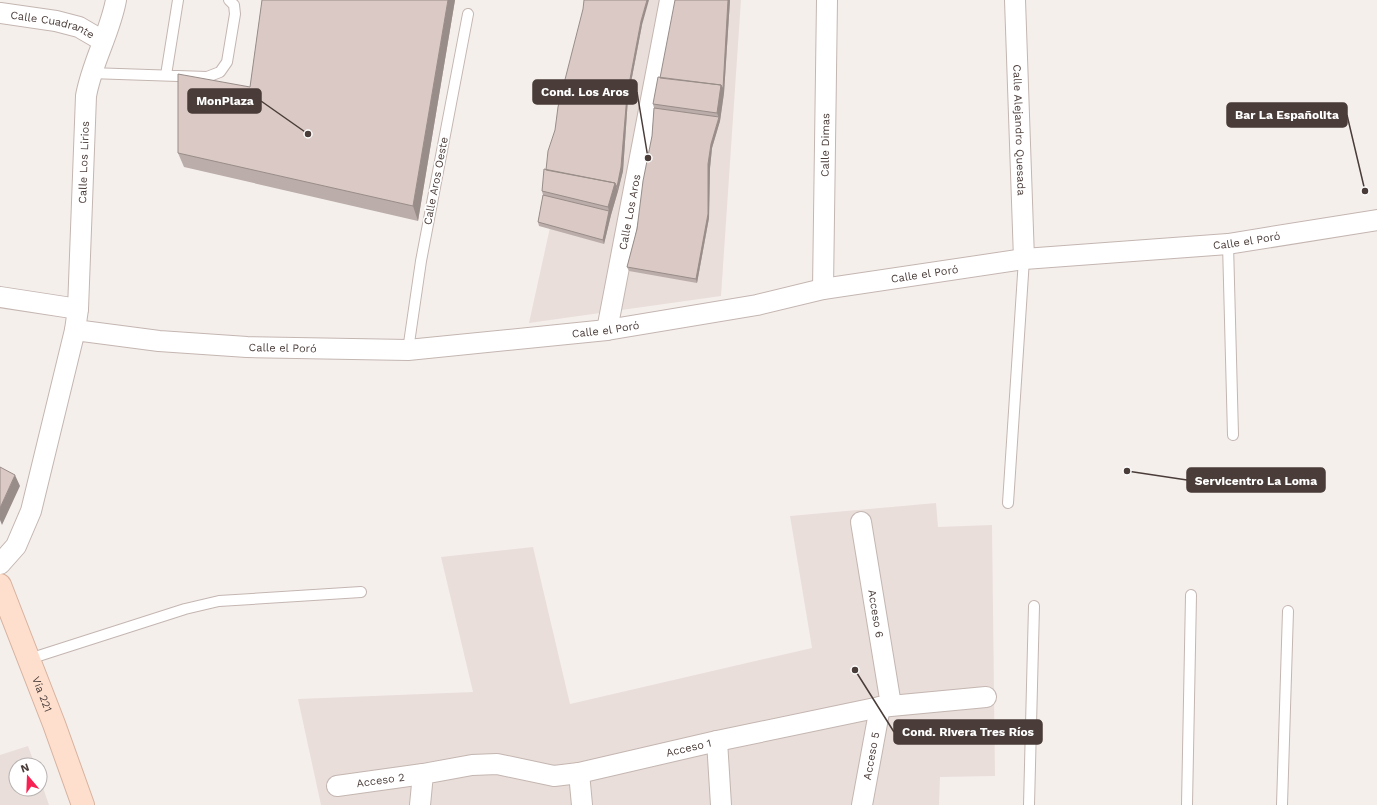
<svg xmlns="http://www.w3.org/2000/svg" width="1377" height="805" viewBox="0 0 1377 805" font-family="'Work Sans',sans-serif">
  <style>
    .residential { fill: #e9deda }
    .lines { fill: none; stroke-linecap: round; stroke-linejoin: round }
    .service-casing { stroke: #c4b6b1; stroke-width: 12 }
    .minor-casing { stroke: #c4b6b1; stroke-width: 22 }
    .secondary-casing { stroke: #d7b29f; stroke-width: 24 }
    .service { stroke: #fff; stroke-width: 10 }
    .minor { stroke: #fff; stroke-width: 20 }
    .secondary { stroke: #fedfcd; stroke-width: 22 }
    .wall { fill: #bbada9 }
    .shaded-wall { fill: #998d89 }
    .building { fill: #dac9c4; stroke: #998d89 }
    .labels { text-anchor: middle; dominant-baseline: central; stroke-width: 3.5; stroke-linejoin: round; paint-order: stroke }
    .street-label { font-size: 11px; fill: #4a3d39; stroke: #fff }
    .leader { fill: none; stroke: #4a3d39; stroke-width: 1.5 }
    .callout-dot { fill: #4a3d39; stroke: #fff; stroke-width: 1.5 }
    .callout { fill: #4a3d39; stroke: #4a3d39; stroke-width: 1.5 }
    .callout-label { font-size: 12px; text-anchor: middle; font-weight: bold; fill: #fff }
  </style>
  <rect width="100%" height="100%" fill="#f5efec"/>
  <path class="residential" d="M600,0H741L721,296L529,323Z
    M936,503L938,527L992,525L995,776L940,777L939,805H321L298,699L473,692L441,557L533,547L570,704L812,648L790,516Z
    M28,746L35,765H16V789H40V779L49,805H0V755Z"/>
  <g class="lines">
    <g class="service-casing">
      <path id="service" d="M90,73L207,77L220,72L227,62L235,14L234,5L229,0
        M166,75L178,0
        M1228,244L1233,435
        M408,350L421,261L468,14
        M1008,503L1024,259
        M29,659L185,609L219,601L361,592
        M1029,805L1034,606
        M1187,805L1191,595
        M1282,805L1288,611"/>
    </g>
    <g class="minor-casing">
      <g id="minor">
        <path id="s1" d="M1015,0L1024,259"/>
        <path id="s2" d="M0,13L56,21L79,27L103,41"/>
        <path id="s3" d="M823,289L827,0"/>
        <path d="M0,297L78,309"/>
        <path id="s4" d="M75,330L78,309L86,96C92,62 110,33 116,0"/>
        <path id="s5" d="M607,330L670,0"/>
        <path id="s6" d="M861,522L891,705"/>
        <path id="s7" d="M0,564L16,546L31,511L75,330L159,341L247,347L408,350L607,330L757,305L823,289L1024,259L1228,244L1377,220"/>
        <path d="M717,741L721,805"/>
        <path d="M579,773L582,805"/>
        <path id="s8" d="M337,786L423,774"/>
        <path id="s9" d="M420,805L423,774L472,765L497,764L554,776L579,773L717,741L880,707L986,697"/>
        <path id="s10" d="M862,805L880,707"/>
      </g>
    </g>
    <g class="secondary-casing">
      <g id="secondary">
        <path id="s11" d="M0,585L54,724L83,805"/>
      </g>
    </g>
    <use href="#service" class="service"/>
    <use href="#minor" class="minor"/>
    <use href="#secondary" class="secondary"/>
  </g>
  <path class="wall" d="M262,0H455L418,221L184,167L178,153L250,87Z
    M730,0L724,93L720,121L712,148L710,168L709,218L697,283L629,271L627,267L637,229L652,136L654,108L653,104Z
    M642,25L628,98L623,171L618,191L611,215L604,244L539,226L538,222L543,195L542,191L546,170Z"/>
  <path class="shaded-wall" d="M448,0H455L418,221L413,206Z
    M647,0H649L642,25L628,98L623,171L618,191L617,187L627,95L641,21Z
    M728,0H730L724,93L720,121L717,113Z
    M719,117L720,121L712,148L710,168L709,218L697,283L696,279L708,164L711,144Z
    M615,183L618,191L611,215L604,244L603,240L609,211L608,207Z
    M15,475L20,486L2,525L0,520V508Z"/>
  <path class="building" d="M262,0H448L413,206L178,153V74L250,87Z
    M584,0H647L641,21L627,95L621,167L617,187L615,183L546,170L548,151L555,130L558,107L583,9Z
    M675,0H728L723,89L721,85L660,78Z
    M658,77L721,85L717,113L653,104Z
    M654,108L719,117L711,144L708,164V214L696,279L627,267L637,229L643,181L652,136Z
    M544,169L615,183L608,207L542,191Z
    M543,195L609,211L603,240L538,222Z
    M0,467L15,475L0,508Z"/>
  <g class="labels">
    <g class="street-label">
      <text stroke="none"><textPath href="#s2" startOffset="54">Calle Cuadrante</textPath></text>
      <text stroke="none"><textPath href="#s1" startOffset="130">Calle Alejandro Quesada</textPath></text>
      <text stroke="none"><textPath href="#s3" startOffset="144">Calle Dimas</textPath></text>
      <text stroke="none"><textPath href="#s4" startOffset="168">Calle Los Lirios</textPath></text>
      <text transform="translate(436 181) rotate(-79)">Calle Aros Oeste</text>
      <text stroke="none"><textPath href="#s5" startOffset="120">Calle Los Aros</textPath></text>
      <text stroke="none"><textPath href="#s7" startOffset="1429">Calle el Poró</textPath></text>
      <text stroke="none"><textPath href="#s7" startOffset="1105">Calle el Poró</textPath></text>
      <text stroke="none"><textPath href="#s7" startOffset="781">Calle el Poró</textPath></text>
      <text stroke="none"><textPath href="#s7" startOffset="457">Calle el Poró</textPath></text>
      <text stroke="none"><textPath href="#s6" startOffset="93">Acceso 6</textPath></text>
      <text stroke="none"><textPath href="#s11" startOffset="117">Vía 221</textPath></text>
      <text stroke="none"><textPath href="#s9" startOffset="302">Acceso 1</textPath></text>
      <text stroke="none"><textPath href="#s10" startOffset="50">Acceso 5</textPath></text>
      <text stroke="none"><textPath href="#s8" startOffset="44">Acceso 2</textPath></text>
    </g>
  </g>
  <path class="leader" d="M648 158L637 92M308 134L261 101M1365 191L1347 115M1127 471L1187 480M855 670L894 732"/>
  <g class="callout-dot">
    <circle cx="648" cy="158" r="4"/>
    <circle cx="308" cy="134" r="4"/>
    <circle cx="1365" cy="191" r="4"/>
    <circle cx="1127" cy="471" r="4"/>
    <circle cx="855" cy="670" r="4"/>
  </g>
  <g class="callout">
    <rect x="533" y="80" width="104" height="24" rx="4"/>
    <rect x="188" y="89" width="73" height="24" rx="4"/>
    <rect x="1227" y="103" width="120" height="24" rx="4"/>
    <rect x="1187" y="468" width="138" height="24" rx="4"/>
    <rect x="894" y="720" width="148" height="24" rx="4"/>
  </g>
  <g class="callout-label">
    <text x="585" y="96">Cond. Los Aros</text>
    <text x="225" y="105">MonPlaza</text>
    <text x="1287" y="119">Bar La Españolita</text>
    <text x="1256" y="485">Servicentro La Loma</text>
    <text x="968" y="736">Cond. Rivera Tres Ríos</text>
  </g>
  <g transform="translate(28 777) rotate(341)"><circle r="19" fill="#ffffff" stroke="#b7b1b0"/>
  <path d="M0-3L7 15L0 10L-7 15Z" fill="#f72253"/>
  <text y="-6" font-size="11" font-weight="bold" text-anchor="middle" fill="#4a3d39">N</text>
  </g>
</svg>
